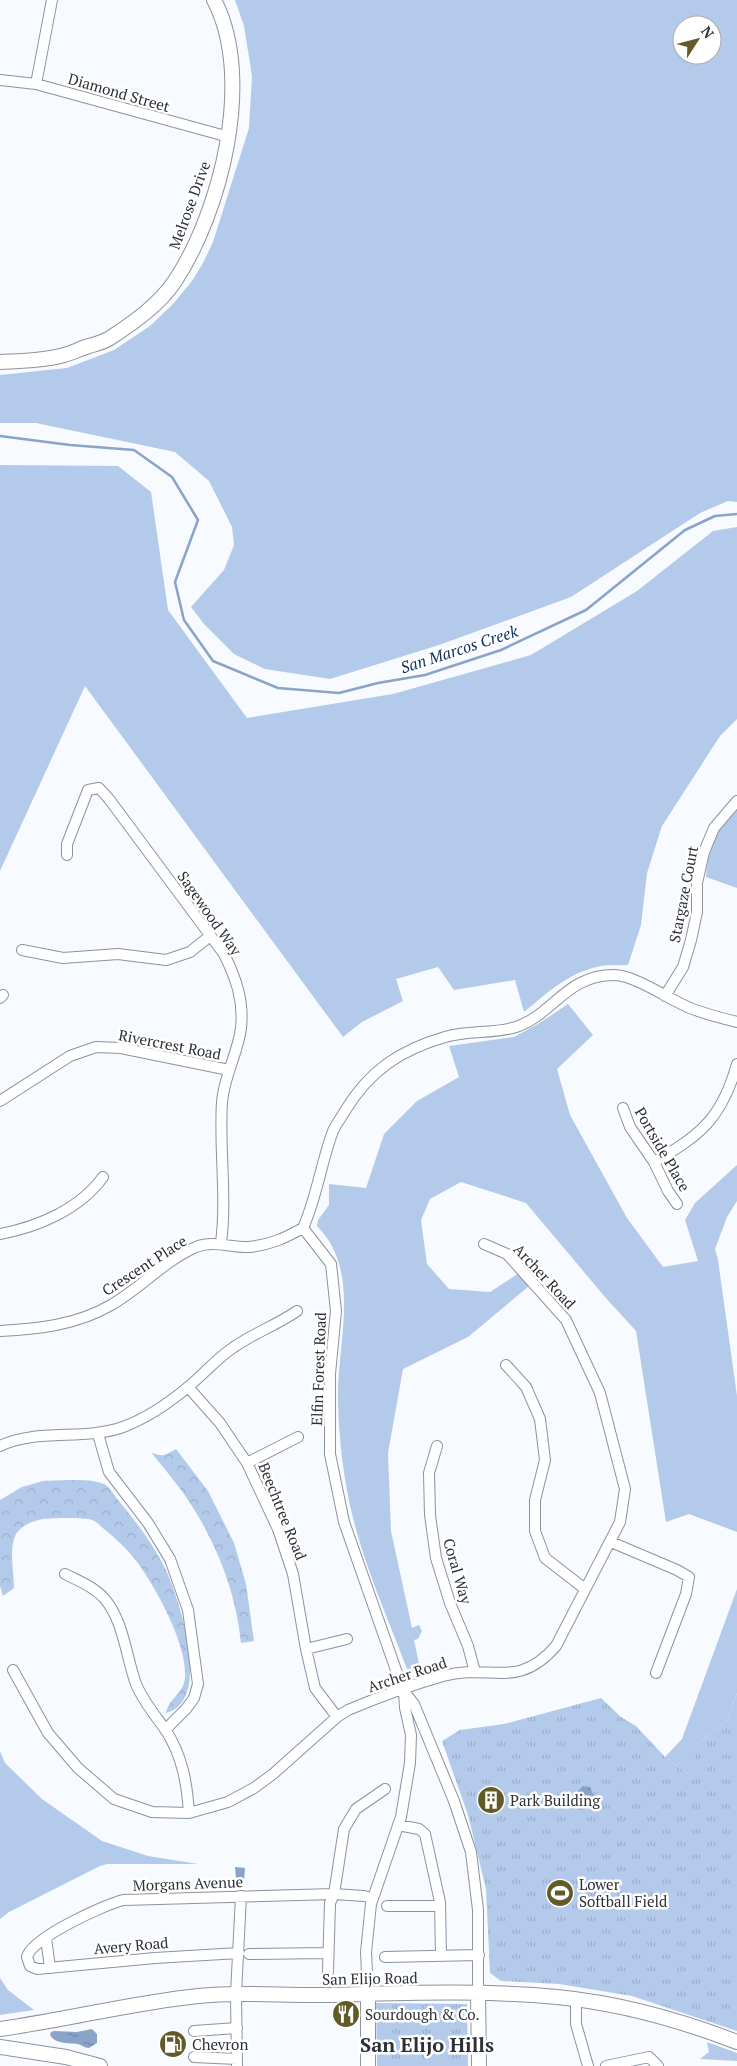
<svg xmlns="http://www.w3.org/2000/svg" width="737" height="2066" viewBox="0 0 737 2066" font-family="'PT Serif',serif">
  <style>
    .grass { fill: #b4caeb; fill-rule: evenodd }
    .forest { fill: url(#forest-crowns) }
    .park { fill: url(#park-tufts) }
    .water { fill: url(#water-ripples) }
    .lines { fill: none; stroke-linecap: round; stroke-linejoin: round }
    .stream { stroke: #8aa3c9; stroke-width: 2.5 }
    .minor-casing { stroke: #8c939d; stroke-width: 12 }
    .major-casing { stroke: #8c939d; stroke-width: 16 }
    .minor { stroke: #fff; stroke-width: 10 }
    .major { stroke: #fff; stroke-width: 14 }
    .labels { text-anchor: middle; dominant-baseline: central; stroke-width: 5; stroke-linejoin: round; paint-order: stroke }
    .street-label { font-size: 15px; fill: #2d3034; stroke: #fff }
    .poi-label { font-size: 15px; fill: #2d3034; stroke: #fff; text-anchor: start }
    .water-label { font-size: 16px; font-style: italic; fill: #113262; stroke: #fff }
    .district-label { font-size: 20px; font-weight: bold; fill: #2d3034; stroke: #fff }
  </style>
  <defs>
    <pattern id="forest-crowns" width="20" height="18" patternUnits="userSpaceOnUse" patternTransform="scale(1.25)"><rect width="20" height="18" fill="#b4caeb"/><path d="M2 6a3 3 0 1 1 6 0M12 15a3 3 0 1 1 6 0" fill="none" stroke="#9baeca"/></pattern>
    <pattern id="park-tufts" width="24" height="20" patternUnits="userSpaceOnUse" patternTransform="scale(1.25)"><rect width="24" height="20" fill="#b4caeb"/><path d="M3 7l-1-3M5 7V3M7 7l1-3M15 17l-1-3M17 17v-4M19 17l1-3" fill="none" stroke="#9baeca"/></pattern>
    <pattern id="water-ripples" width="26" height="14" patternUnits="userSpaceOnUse" patternTransform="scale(1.25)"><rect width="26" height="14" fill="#8aa3c9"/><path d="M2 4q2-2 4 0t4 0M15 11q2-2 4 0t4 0" fill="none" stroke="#7185a4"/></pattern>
  </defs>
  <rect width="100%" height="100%" fill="#f7fafe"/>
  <path class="grass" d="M235,0H737V502L728,501L700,513L571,597L439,645L330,679L265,669L234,654L204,624L191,607L224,570L234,545L232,527L209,481L175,452L36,423H0V375L67,368L114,350L150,326L173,304L192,281L203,263L213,242L249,128L252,76L244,26ZM682,25H712V55H682Z
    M0,465L118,466L151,492L168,610L247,718L393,694L531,655L637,591L713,531L737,527V719L720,736L662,826L647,873L641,925L628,965C618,966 606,964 597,967C568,973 546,994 524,1012L515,980L454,990L438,967L396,979L403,1001L362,1022L343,1037L85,686L0,871Z
    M737,808V888L706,877C708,850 717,827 737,808Z
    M568,1004L593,1035L557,1069L570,1115L627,1218L663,1267L698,1261L685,1220L695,1203L737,1165V1201L727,1217L715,1249L718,1260L737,1396V1532L689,1514L666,1522L636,1331L605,1297L526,1203L461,1182L430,1199L421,1220L427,1264L449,1289L490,1292L519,1273L529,1286L468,1337L403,1369L388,1453L391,1531L412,1628L419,1625L422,1631L418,1639L414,1640L421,1674L418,1675L407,1669C389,1621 367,1572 354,1522C344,1483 339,1442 338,1402C336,1345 363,1272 317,1226L318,1220L329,1205V1184L366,1188L384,1134L417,1101L459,1077L449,1046L514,1037L538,1024Z
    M737,1589V1693L727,1721L699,1742L693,1772L712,1746L674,1810L691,1776L665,1757L682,1739Z
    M0,1751L5,1763L42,1799L102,1841L148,1856L198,1864H107L100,1866L9,1912L0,1919Z
    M0,1978L8,1990L34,2010L0,2015Z
    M707,2042L737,2053V2061L700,2059L709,2052Z"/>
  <path class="forest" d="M176,1449L208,1491L234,1543L246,1584L254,1641L241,1643C236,1590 214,1537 184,1494C174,1480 162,1466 151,1452C162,1458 166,1455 176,1449Z
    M43,1481C58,1481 95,1477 107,1486C111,1489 115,1497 119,1501C137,1523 153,1544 166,1570C179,1599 213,1701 166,1713C169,1698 184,1693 185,1678C188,1645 154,1583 134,1558C125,1547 115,1538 104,1529C100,1526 96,1521 92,1520C85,1517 51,1518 43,1519C33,1521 20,1525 15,1536C9,1552 14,1571 14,1588L3,1596L0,1586V1500L22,1487Z"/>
  <path class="park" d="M737,1693V2031L632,1996L559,1984L501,1981L490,1973L486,1889L468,1815L442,1741L460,1730L504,1724L601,1698L621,1717L636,1726L665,1757L691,1776L699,1742L727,1721Z
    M376,2003L467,2004L468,2066H377Z"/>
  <path class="water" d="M583,1786L590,1787L595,1799L589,1808L580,1810L570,1799Z
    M235,1867L245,1868L244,1880L240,1882L236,1878Z
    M92,2029L97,2034V2043L89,2048C84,2048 81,2044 77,2044C68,2043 55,2044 50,2035L51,2032L54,2031L77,2032Z"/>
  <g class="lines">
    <path class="stream" d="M0,436L70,445L134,450L172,477L198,520L175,582L184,620L213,661L278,688L339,693L378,683L425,675L501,650L586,610L685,530L715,516L737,514"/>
    <g class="minor-casing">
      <path id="minor" d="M0,80L36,84L229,137
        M36,84L52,0
        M67,855V844L88,790L99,788L109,799L224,954C236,978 244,1001 241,1028C238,1053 224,1076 222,1102C219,1149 227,1196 221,1243
        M22,950L63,958L118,954L166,960L190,952L210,936
        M665,996L683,967L691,940L697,912V883L704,852L714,828L737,801
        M0,998L3,995
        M0,1101L70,1056L96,1047L121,1048L229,1070
        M623,1108L630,1127L654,1162L668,1191L677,1204
        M654,1162C701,1135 722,1118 737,1064
        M303,1228L331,1264L336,1311L330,1374V1454L344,1522L403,1690L414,1704L454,1801L471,1852L478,1910V1993
        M303,1228C317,1197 321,1163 333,1131C336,1124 341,1118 345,1111C369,1071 400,1050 445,1037C468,1030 493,1034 516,1027C554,1014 566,975 614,975C635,975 670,1000 690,1008C705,1014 721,1018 737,1022
        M0,1234C38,1227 80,1209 103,1177
        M0,1331C38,1329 77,1325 111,1305C141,1288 164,1261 196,1247C214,1240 232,1248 249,1247C270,1245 285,1238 303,1228
        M506,1365L526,1387L540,1419L545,1460L535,1500V1531L545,1558L585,1589
        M188,1387L220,1423L247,1463L278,1529L293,1574L306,1649L315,1688L337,1717
        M98,1434L109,1472L148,1523L170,1559L188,1610L198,1684L194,1698L186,1709L165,1730
        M0,1446C37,1428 84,1441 123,1427C147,1418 169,1403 188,1387C204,1374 217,1358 234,1347C254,1333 277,1325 297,1311
        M437,1446L429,1473L430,1515L436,1558L450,1603L468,1646L475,1672
        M247,1463L298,1437
        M611,1542L677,1570L689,1577L686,1594L656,1673
        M65,1574C79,1581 94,1587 104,1598C124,1621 126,1657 136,1684C143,1701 154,1714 165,1729C182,1755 187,1782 189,1813
        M306,1649L347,1639
        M13,1670L48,1733L78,1768L114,1799L152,1812L189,1813L228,1802L254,1788L273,1774L337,1717L348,1710C379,1697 411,1685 443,1676C490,1663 517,1691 556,1646L620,1522L625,1489L600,1393L566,1320L507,1254L484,1244
        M398,1825L419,1829L425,1834L440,1902L441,1956
        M387,1906H440
        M46,1938L50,1968
        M239,1953L155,1958L37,1969L30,1966L27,1957C31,1938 104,1905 123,1900L334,1894L364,1896L372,1898
        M249,1954L327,1953
        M385,1957L479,1955
        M328,1972L330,1903L334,1894L344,1829L356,1809L385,1789
        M368,1994L366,1952L371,1904L401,1817L410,1763L411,1735L405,1708L404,1691
        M576,1999V2024L588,2066
        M194,2031L237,2028
        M194,2057L237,2059
        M237,2066L236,1994L241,1896
        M606,2066L649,2057L658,2066"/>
    </g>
    <g class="major-casing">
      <path id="major" d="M0,362C19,361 41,361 60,356C70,354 79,349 89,346C96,344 104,342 110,338C133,323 159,305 175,281C221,211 255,78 214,0
        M478,1993L479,2066
        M368,1994V2066
        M0,2029C66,2020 131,2003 198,1996C241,1991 284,1996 327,1995C403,1993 481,1990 557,1997C619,2003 680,2020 737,2042
        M0,2047L66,2057L100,2066"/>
    </g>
    <use href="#minor" class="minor"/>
    <use href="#major" class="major"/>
  </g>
  <defs>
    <g id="building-disc" transform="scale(1.4375)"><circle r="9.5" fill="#625b28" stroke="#fff"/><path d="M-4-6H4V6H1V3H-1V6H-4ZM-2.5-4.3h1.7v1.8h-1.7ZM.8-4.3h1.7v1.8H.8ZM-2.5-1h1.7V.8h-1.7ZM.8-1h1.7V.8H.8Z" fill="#fff"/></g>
    <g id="stadium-disc" transform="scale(1.4375)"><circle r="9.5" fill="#625b28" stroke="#fff"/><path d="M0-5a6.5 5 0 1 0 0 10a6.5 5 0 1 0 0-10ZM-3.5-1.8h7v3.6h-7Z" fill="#fff"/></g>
    <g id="restaurant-disc" transform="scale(1.4375)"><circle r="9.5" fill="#625b28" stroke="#fff"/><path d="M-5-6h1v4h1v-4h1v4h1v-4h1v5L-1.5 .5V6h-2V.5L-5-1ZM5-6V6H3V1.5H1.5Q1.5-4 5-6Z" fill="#fff"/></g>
    <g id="fuel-disc" transform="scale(1.4375)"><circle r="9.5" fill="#625b28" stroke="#fff"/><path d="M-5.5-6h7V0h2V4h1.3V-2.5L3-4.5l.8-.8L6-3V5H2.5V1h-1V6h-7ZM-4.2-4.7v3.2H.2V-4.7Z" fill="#fff"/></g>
  </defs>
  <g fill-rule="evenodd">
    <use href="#building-disc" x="491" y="1800"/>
    <use href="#stadium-disc" x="560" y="1893"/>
    <use href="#restaurant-disc" x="346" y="2014"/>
    <use href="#fuel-disc" x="173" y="2044"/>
  </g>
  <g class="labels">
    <g class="street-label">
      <text transform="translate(119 92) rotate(16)">Diamond Street</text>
      <text transform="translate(189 205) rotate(-70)">Melrose Drive</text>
      <text transform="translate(683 894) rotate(-79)">Stargaze Court</text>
      <text transform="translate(210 913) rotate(55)">Sagewood Way</text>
      <text transform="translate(170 1044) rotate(11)">Rivercrest Road</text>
      <text transform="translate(663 1149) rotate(60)">Portside Place</text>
      <text transform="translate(144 1265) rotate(-33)">Crescent Place</text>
      <text transform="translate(545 1276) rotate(47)">Archer Road</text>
      <text transform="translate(318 1369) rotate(-88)">Elfin Forest Road</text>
      <text transform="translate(283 1511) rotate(68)">Beechtree Road</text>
      <text transform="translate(458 1571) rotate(74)">Coral Way</text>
      <text transform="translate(407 1674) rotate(-18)">Archer Road</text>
      <text transform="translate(188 1883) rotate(-2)">Morgans Avenue</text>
      <text transform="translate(131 1945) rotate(-5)">Avery Road</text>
      <text transform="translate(370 1978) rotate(-1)">San Elijo Road</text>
    </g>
    <g class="poi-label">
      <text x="510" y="1800">Park Building</text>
      <text x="579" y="1884">Lower<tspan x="579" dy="17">Softball Field</tspan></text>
      <text x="365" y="2014">Sourdough &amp; Co.</text>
      <text x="192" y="2044">Chevron</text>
    </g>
    <g class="water-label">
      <text transform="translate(459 649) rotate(-18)">San Marcos Creek</text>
    </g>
    <g class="district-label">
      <text x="427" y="2044">San Elijo Hills</text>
    </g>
  </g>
  <g transform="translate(697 40) rotate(54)"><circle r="24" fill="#ffffff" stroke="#abacae"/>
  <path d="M0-4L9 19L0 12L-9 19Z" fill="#625b28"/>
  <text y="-8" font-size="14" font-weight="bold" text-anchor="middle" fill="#2d3034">N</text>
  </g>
</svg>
